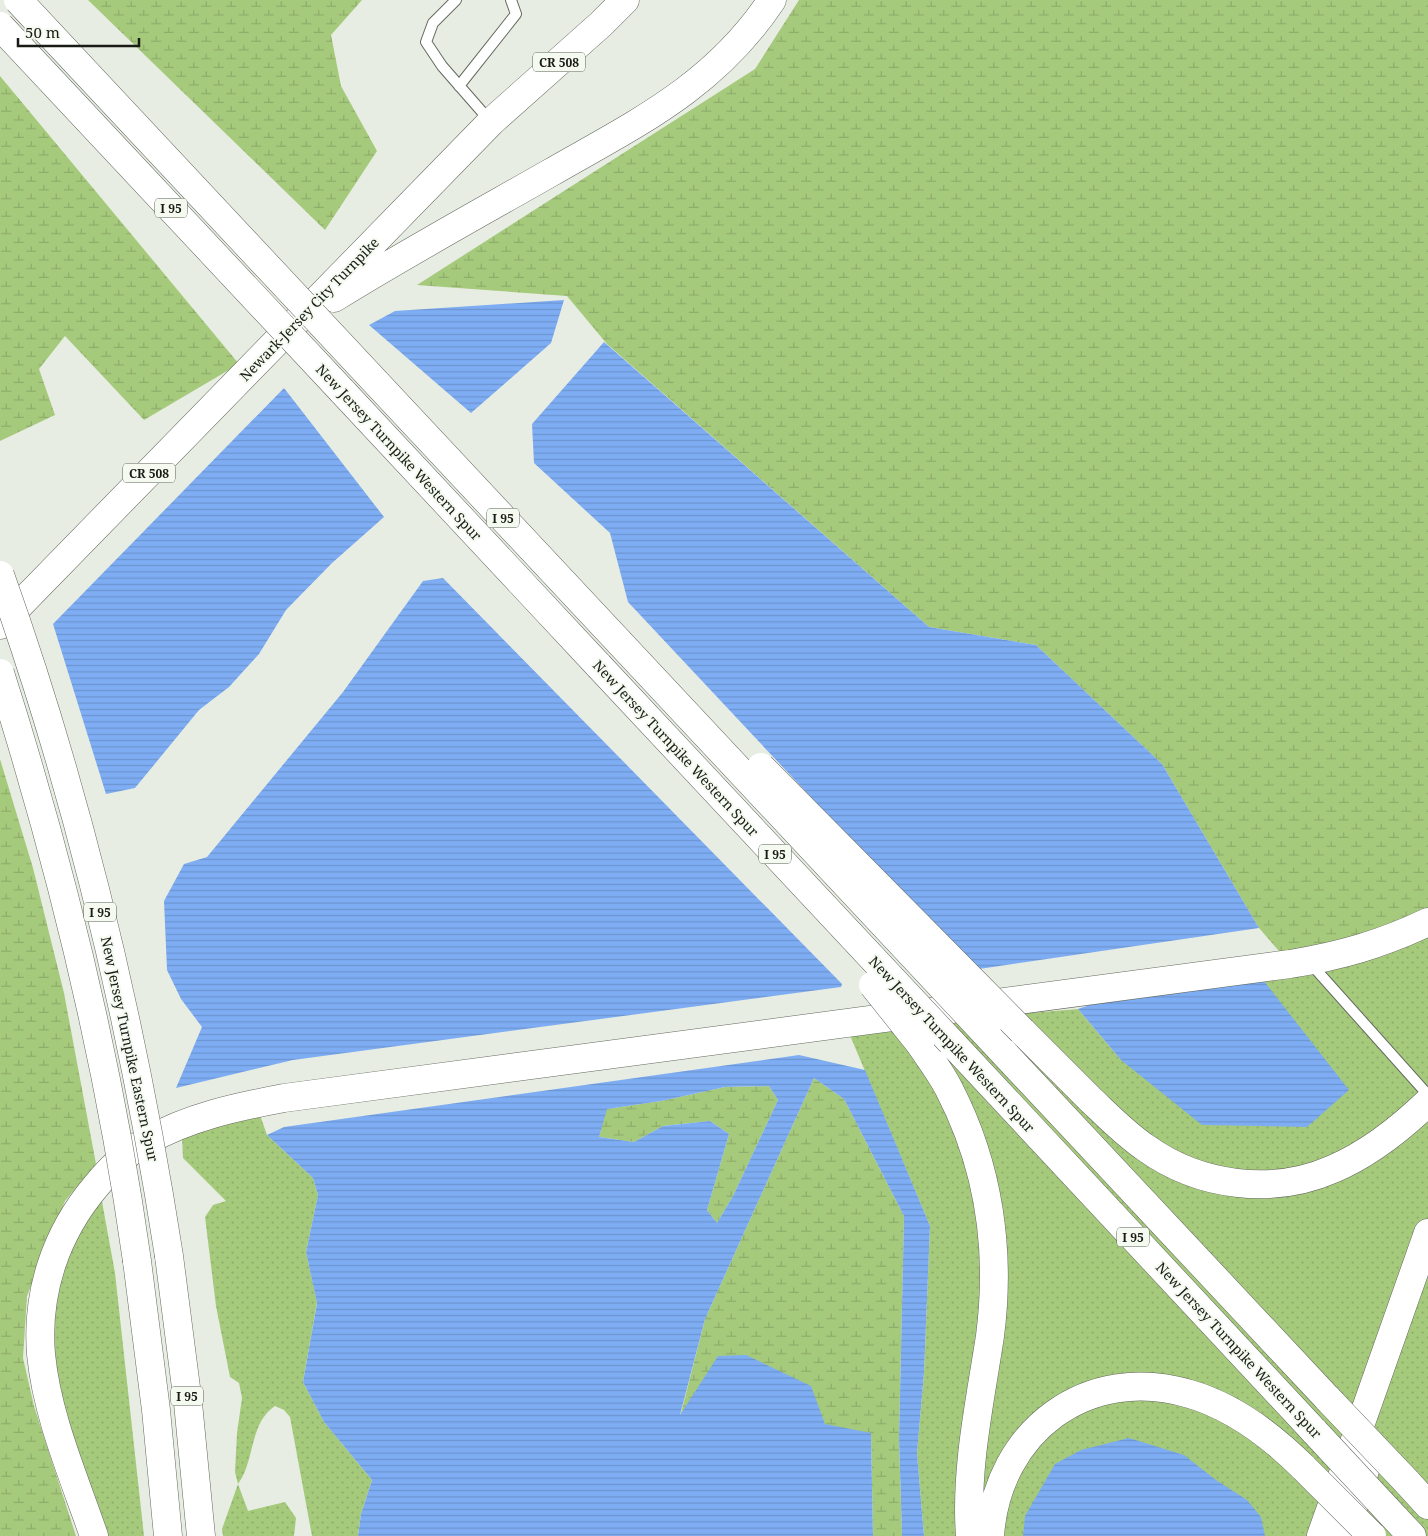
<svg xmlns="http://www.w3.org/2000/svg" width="1428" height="1536" viewBox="0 0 1428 1536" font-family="'Noto Serif',serif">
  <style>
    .grass { fill: url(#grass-dots) }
    .wetland { fill: url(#wetland-marsh) }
    .water { fill: url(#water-rules); fill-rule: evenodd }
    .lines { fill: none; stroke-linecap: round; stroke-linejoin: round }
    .lane-casing { stroke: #64695f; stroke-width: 12 }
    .highway-casing { stroke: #64695f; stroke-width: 29 }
    .lane { stroke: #fff; stroke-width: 10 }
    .highway { stroke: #fff; stroke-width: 28 }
    .highway-bridge-casing { stroke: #64695f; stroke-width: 29; stroke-linecap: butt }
    .highway-bridge { stroke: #fff; stroke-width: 28 }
    .labels { text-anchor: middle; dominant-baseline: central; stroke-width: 4; stroke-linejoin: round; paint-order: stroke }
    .shield { fill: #f4faef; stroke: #5b5e58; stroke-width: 1 }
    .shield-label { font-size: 12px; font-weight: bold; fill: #191b17 }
    .street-label { font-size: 14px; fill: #191b17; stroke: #f4faef }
  </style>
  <defs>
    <pattern id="grass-dots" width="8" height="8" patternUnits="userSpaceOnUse" patternTransform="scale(1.25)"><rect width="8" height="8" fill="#a6ca7c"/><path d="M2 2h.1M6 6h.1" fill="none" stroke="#8ead6a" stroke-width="1.8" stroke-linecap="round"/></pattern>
    <pattern id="wetland-marsh" width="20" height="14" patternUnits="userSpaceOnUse" patternTransform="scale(1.25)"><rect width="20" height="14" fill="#a6ca7c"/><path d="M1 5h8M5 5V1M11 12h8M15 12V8" fill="none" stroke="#8ead6a"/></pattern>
    <pattern id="water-rules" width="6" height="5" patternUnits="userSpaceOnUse" patternTransform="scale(1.25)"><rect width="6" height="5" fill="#7eadf4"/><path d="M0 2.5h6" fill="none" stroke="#6c94d0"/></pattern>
  </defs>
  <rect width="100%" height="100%" fill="#e7ede2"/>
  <path class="grass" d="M1428,922V1536H924L917,1453L924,1373L930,1226L849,1033L1030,1013L1078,1009L1121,1060L1260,976Z
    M260,1115L267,1135L313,1178L318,1195L306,1252L317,1302L303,1382L324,1422L372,1480L361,1514L358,1536H312L290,1417L284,1410L275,1406C249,1423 255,1462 238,1484L248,1511L285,1502L296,1518L294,1536H223L222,1529L238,1484L235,1472L237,1433L242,1398L239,1383L230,1377L216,1306L205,1217L213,1205L226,1201L183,1158L182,1137L205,1128Z
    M101,1196L115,1273L144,1536H103L60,1404L49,1306L57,1269Z"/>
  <path class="wetland" d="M88,0H362L331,35L341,86L377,151L325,230Z
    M799,0H1428V922L1290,964L1259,928L1162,764L1036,645L929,627L607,344L567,296L417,285L755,69Z
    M0,76L239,364L144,420L65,336L39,369L55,415L0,441Z
    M0,759L33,868L64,993L96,1164L65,1201L27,1296L23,1358L34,1406L76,1536H0Z
    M814,1078L844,1099L904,1216L899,1438L902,1536H873L871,1433L680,1417L705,1319Z
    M769,1086L778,1100L733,1196L717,1223L707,1210L729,1134L710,1121L663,1126L634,1142L599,1137L606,1109L661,1101L725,1087Z"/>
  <path class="water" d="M564,300L551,343L471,413L369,325L395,311Z
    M604,342L929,627L1036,645L1162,764L1259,928L979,969L932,921L929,923L628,602L610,533L534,463L532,424Z
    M284,388L384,517L332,563L286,610L259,654L229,687L199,710L135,788L106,794L53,624Z
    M443,578L842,984L841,987L293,1060L176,1088L202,1027L181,999L167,970L164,901L184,864L207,857L343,692L423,581Z
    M1260,976L1349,1090L1307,1127L1202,1125L1121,1060L1078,1009L1095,1003Z
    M799,1055L865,1070L930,1226L924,1373L917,1453L924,1536H902L899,1438L904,1216L844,1099L814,1078L705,1319L680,1415L718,1356L746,1355L811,1386L825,1424L871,1433L873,1536H358L361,1514L372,1480L324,1422L303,1382L317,1303L306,1252L318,1195L313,1178L267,1135L284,1127ZM769,1086L778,1100L733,1196L717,1223L707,1210L729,1134L710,1121L663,1126L634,1142L599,1137L607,1109L661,1101L725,1087Z
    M1129,1438L1184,1455L1216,1480L1247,1500L1261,1517L1265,1536H1023L1025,1516L1055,1464L1081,1450Z"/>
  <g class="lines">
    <g class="lane-casing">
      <path id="lane" d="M456,0L433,23L426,42L442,66L490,121
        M459,86L516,14L511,0
        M1311,964L1428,1095"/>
    </g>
    <g class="highway-casing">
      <path id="highway" d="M334,298C405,254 478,214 550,173C637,123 714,87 772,0
        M342,391L599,666
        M0,625L491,122L601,24L625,0
        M1022,1031C1044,1053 1067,1076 1089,1098C1107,1115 1125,1134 1146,1148C1199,1186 1272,1196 1333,1169C1368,1154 1400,1129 1428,1102
        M988,1036L1328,1399
        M951,1042L1315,1432
        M920,1044C930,1059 941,1073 949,1089C989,1166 1001,1251 990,1336C980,1402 965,1469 970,1536
        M169,1256L188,1403L201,1536
        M137,1261L156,1410L168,1536
        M1407,1482L1428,1505
        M1395,1518L1412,1536
        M94,1536C74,1477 47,1417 41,1354C36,1292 56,1233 96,1186C110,1169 127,1152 147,1141C189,1117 236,1107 284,1098L1290,964C1340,956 1382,944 1428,922
        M990,1536C997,1431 1088,1363 1190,1394C1234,1407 1272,1436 1304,1468
        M1321,1536L1428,1233
        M1344,1536L1368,1461"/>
    </g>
    <use href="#lane" class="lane"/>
    <use href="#highway" class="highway"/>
    <g class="highway-bridge-casing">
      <path id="highway-bridge" d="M18,0L988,1036
        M0,26L342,391
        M0,575C79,796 133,1025 169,1256
        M599,666L951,1042
        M0,673C61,865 109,1062 137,1261
        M761,767L1022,1031
        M873,985L920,1044
        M1328,1399L1407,1482
        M1315,1432L1395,1518
        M1304,1468L1372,1536"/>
    </g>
    <use href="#highway-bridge" class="highway-bridge"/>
  </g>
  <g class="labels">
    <g class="shield">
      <rect x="533" y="52.5" width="52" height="19" rx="4"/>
      <rect x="155" y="198.5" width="32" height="19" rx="4"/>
      <rect x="123" y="463.5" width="52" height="19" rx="4"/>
      <rect x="487" y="508.5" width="32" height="19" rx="4"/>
      <rect x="759" y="844.5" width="32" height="19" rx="4"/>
      <rect x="84" y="902.5" width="32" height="19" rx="4"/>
      <rect x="1117" y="1227.5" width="32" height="19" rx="4"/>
      <rect x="171" y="1386.5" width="32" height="19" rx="4"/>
    </g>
    <g class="shield-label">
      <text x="559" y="62">CR 508</text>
      <text x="171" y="208">I 95</text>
      <text x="149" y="473">CR 508</text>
      <text x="503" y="518">I 95</text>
      <text x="775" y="854">I 95</text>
      <text x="100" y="912">I 95</text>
      <text x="1133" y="1237">I 95</text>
      <text x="187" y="1396">I 95</text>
    </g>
    <g class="street-label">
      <text transform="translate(309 309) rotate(-46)">Newark-Jersey City Turnpike</text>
      <text transform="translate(399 452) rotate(47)">New Jersey Turnpike Western Spur</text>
      <text transform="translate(676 748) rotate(47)">New Jersey Turnpike Western Spur</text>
      <text transform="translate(952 1044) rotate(47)">New Jersey Turnpike Western Spur</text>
      <text transform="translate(130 1049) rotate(78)">New Jersey Turnpike Eastern Spur</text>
      <text transform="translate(1239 1350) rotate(47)">New Jersey Turnpike Western Spur</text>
    </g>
  </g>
  <path d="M18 38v8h121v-8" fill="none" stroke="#191b17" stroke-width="2.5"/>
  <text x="25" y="38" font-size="15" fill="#191b17" stroke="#f4faef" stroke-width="4" paint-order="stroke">50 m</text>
</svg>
